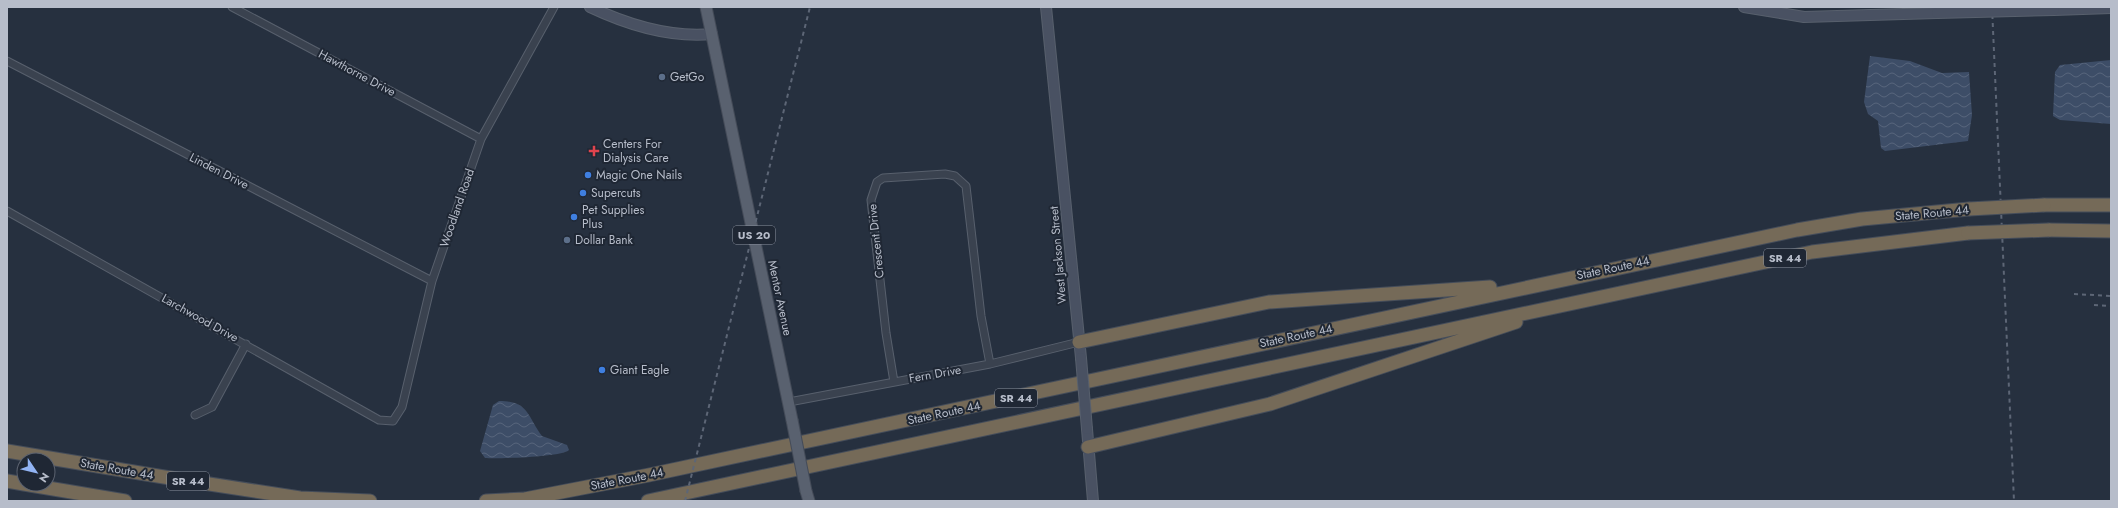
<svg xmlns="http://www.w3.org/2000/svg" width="2118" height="508" viewBox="0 0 2118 508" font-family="Jost,sans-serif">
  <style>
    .water { fill: url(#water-waves) }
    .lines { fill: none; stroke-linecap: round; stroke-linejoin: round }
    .street-casing { stroke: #58606d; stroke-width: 9 }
    .secondary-casing { stroke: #58606d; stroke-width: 12 }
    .primary-casing { stroke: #444b58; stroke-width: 13 }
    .highway-casing { stroke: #454d5a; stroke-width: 15 }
    .street { stroke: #3a424f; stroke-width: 7 }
    .secondary { stroke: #495162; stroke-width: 10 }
    .primary { stroke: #59616f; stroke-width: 11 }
    .highway { stroke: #756a58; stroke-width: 13 }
    .rail { stroke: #5d6676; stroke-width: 2; stroke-dasharray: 4 4; stroke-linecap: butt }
    .secondary-bridge-casing { stroke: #58606d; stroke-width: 12; stroke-linecap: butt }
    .primary-bridge-casing { stroke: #444b58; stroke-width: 13; stroke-linecap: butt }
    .highway-bridge-casing { stroke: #454d5a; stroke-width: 15; stroke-linecap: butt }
    .secondary-bridge { stroke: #495162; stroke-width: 10 }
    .primary-bridge { stroke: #59616f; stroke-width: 11 }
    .highway-bridge { stroke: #756a58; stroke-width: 13 }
    .service-dot { fill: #5c6f8a; stroke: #1f2734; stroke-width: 1.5 }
    .health-dot { fill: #e0444e; stroke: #1f2734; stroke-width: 1.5 }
    .shop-dot { fill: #3f7fe0; stroke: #1f2734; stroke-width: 1.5 }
    .labels { text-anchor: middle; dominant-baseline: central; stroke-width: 4; stroke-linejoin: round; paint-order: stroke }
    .shield { fill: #1f2734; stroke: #89909d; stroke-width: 1 }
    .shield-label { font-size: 11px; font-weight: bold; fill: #b7bdca }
    .street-label { font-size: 12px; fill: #b7bdca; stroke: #1f2734 }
    .poi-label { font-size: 12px; fill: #b7bdca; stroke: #1f2734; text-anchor: start }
  </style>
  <defs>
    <pattern id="water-waves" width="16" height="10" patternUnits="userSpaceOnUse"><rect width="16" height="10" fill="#3d4d67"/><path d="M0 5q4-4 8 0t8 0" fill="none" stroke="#57657b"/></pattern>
  </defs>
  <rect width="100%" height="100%" fill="#26303f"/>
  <path class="water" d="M1870,56L1910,61L1942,73L1969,72L1972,115L1968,141L1885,151L1881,148L1878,121L1868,114L1864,102Z
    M2111,60V124L2060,120L2053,116L2055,72L2060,65Z
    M499,401C529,401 527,416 542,436L567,445L569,450C562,457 498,459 485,458L480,451L493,405Z"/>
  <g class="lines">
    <g class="street-casing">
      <path id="street" d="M232,7L481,139
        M7,61L432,281
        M7,211L379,420L393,421L402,407L432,281L481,139L554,7
        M894,382L886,333L871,200L877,182L883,178L945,174L955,176L966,186L981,316L990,364
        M789,402L990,364L1079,342
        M195,415L212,407L246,344"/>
    </g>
    <g class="secondary-casing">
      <path id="secondary" d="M590,7C628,25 669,38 712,34
        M1046,7L1081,358
        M1744,7L1804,17L1937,13
        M2054,10L2111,8
        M1087,429L1093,501"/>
    </g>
    <g class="primary-casing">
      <path id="primary" d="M706,7L792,420
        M806,491L809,501"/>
    </g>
    <g class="highway-casing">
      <path id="highway" d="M2044,205H2111
        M2049,230L2111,231
        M1079,342L1269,302L1490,287
        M1088,447L1270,404L1516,322
        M7,451L164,477L300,498L370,501
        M7,481L24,484
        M24,484L125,501
        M486,501L525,499L649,475L1797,230L1862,219L1969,209
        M648,501L1812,252L1968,233"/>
    </g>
    <use href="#street" class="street"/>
    <use href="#secondary" class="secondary"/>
    <use href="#primary" class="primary"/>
    <use href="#highway" class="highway"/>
    <path class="rail" d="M1992,7L2014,501
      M2074,294L2111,296
      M2094,305L2111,306
      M685,501L810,7"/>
    <g class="secondary-bridge-casing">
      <path id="secondary-bridge" d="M1937,13L2054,10
        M1081,358L1087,429"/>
    </g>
    <g class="primary-bridge-casing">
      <path id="primary-bridge" d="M792,420L806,491"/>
    </g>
    <g class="highway-bridge-casing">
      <path id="highway-bridge" d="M1969,209L2044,205
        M1968,233L2049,230"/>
    </g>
    <use href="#secondary-bridge" class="secondary-bridge"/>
    <use href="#primary-bridge" class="primary-bridge"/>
    <use href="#highway-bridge" class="highway-bridge"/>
  </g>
  <g class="service-dot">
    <circle cx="662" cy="77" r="4"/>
    <circle cx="567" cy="240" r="4"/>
  </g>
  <path class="health-dot" d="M592 145h4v4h4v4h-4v4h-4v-4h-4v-4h4z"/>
  <g class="shop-dot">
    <circle cx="588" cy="175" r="4"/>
    <circle cx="583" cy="193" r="4"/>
    <circle cx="574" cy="217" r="4"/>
    <circle cx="602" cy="370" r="4"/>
  </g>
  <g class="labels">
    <g class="shield">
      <rect x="733" y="226" width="42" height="18" rx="3"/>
      <rect x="1764" y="249" width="42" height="18" rx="3"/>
      <rect x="995" y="389" width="42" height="18" rx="3"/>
      <rect x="167" y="472" width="42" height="18" rx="3"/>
    </g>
    <g class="shield-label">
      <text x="754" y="235">US 20</text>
      <text x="1785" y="258">SR 44</text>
      <text x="1016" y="398">SR 44</text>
      <text x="188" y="481">SR 44</text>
    </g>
    <g class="street-label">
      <text transform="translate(357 73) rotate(28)">Hawthorne Drive</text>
      <text transform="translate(219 171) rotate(27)">Linden Drive</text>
      <text transform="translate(457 208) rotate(-71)">Woodland Road</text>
      <text transform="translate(1932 213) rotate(-5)">State Route 44</text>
      <text transform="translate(876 241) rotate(-96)">Crescent Drive</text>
      <text transform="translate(1058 255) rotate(-95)">West Jackson Street</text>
      <text transform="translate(1613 268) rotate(-12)">State Route 44</text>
      <text transform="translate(780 298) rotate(78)">Mentor Avenue</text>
      <text transform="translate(200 318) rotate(29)">Larchwood Drive</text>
      <text transform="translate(1296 336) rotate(-12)">State Route 44</text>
      <text transform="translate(935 374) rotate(-10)">Fern Drive</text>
      <text transform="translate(944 413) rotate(-12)">State Route 44</text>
      <text transform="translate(117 469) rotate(10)">State Route 44</text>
      <text transform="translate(627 479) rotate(-11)">State Route 44</text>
    </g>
    <g class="poi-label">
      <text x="670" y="77">GetGo</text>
      <text x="603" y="144">Centers For<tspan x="603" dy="14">Dialysis Care</tspan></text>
      <text x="596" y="175">Magic One Nails</text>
      <text x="591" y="193">Supercuts</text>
      <text x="582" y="210">Pet Supplies<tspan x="582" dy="14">Plus</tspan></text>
      <text x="575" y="240">Dollar Bank</text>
      <text x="610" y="370">Giant Eagle</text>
    </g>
  </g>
  <rect width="2118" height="508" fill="none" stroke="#b7bdca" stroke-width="16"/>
  <g transform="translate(36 472) rotate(125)"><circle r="19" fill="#1f2734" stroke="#5c6370"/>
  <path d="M0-3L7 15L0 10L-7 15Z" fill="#92b4f4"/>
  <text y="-6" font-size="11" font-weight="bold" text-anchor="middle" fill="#b7bdca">N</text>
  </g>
</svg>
